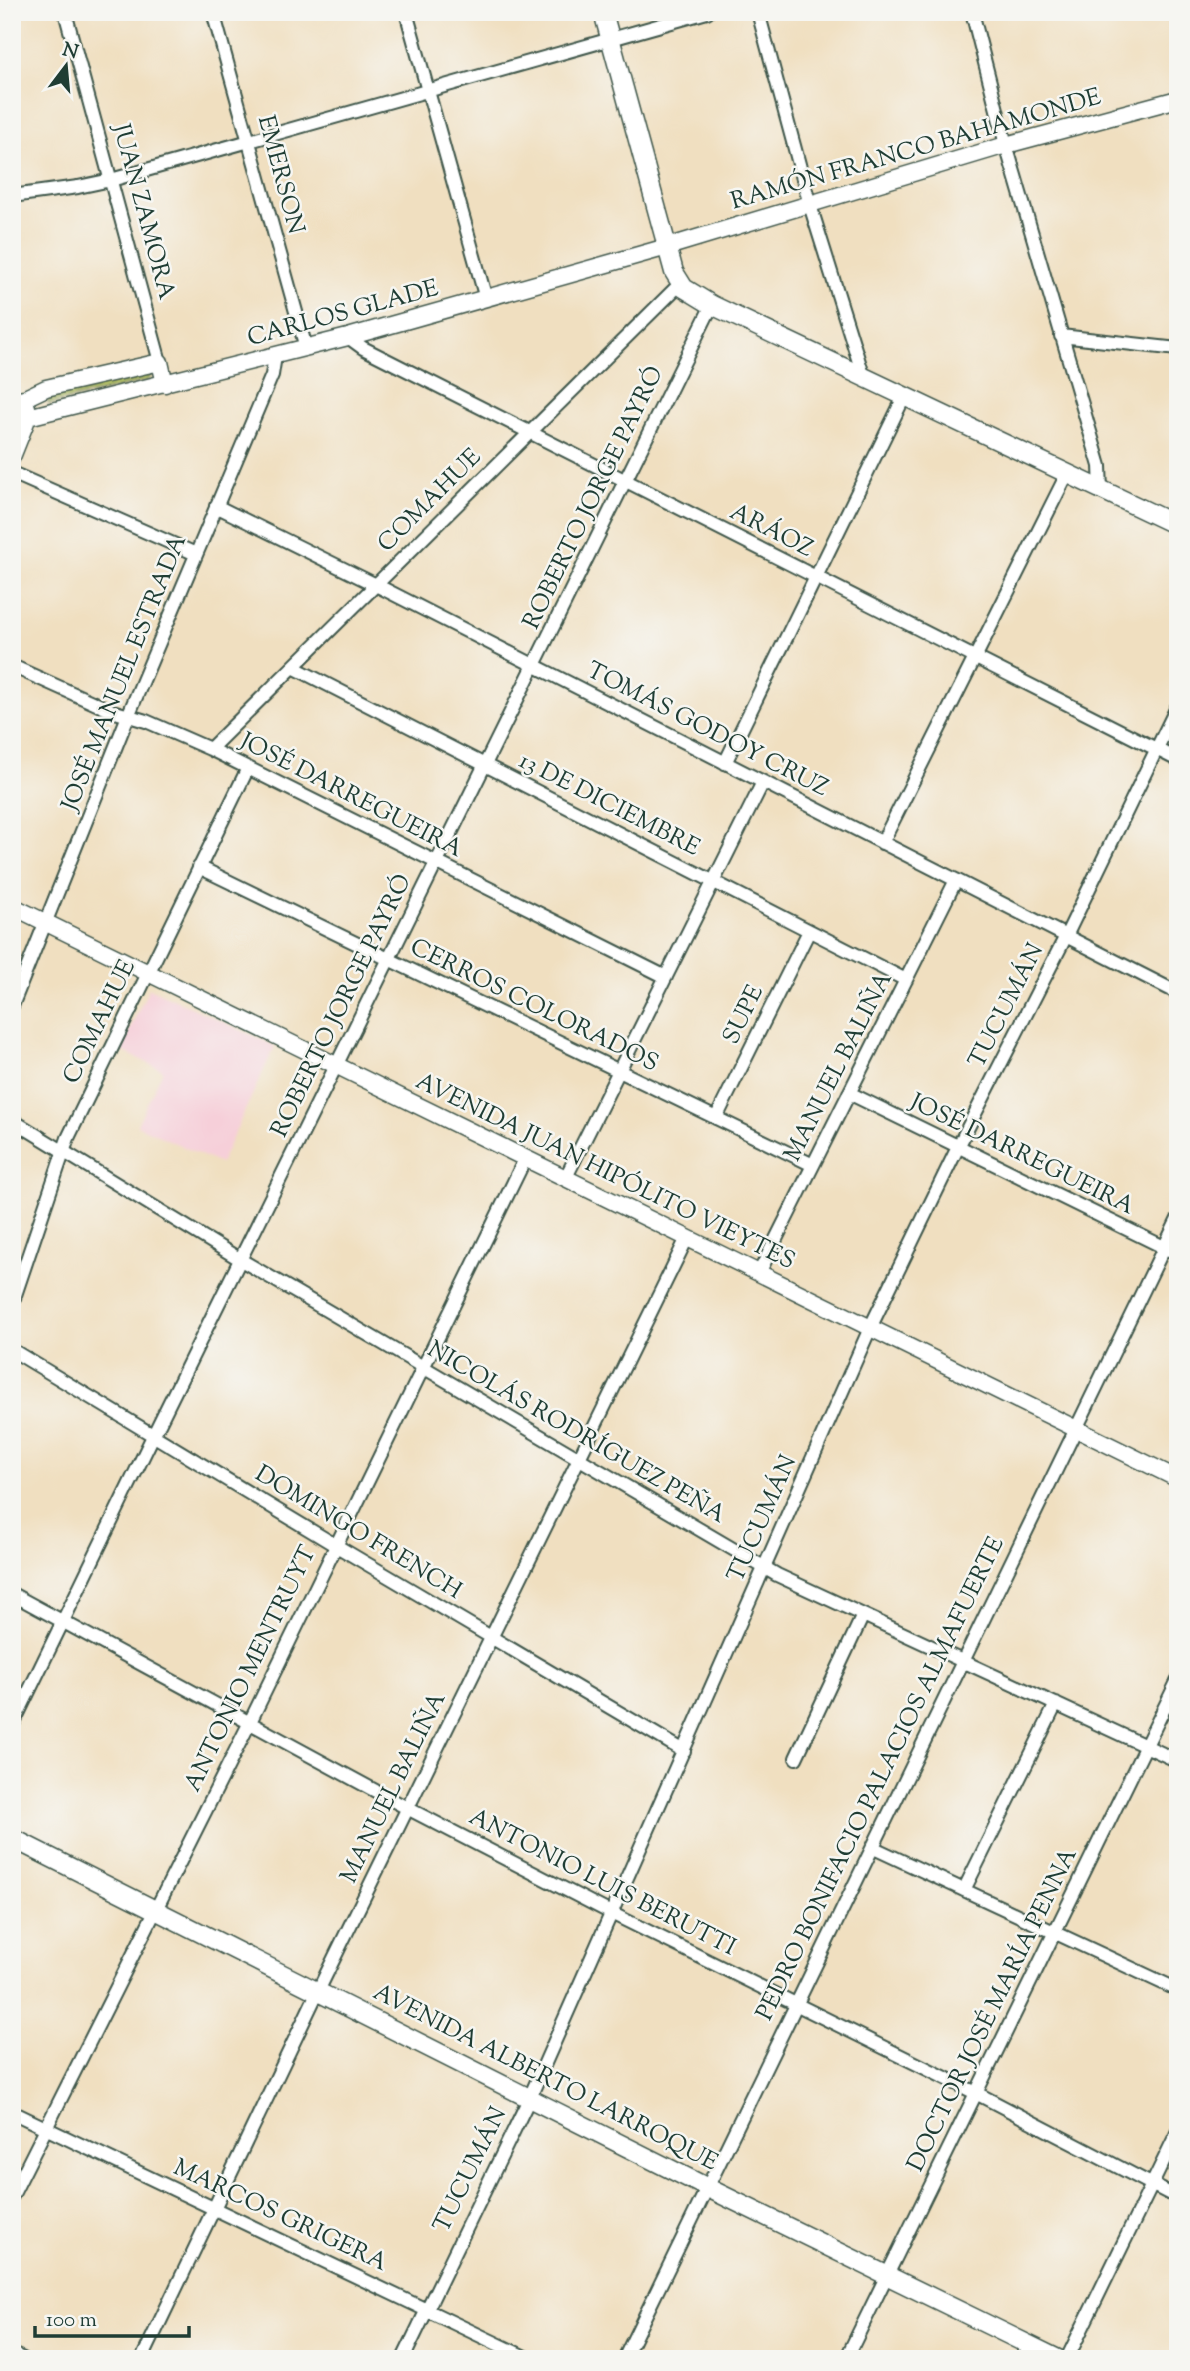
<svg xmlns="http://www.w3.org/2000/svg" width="1190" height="2371" viewBox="0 0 1190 2371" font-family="'Sorts Mill Goudy',serif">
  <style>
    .built { fill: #f6cfd9 }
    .green { fill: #bcc86a; stroke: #6e824f; stroke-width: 2 }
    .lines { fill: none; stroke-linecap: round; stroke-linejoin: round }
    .minor-casing { stroke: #3e5549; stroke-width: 16 }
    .tertiary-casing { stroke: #3e5549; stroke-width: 19 }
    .secondary-casing { stroke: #3e5549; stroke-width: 21 }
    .minor { stroke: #fff; stroke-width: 12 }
    .tertiary { stroke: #fff; stroke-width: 16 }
    .secondary { stroke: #fff; stroke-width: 18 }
    .labels { text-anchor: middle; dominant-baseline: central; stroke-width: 5; stroke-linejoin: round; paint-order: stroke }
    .street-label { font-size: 24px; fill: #1f3d34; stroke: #f6f6f2 }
  </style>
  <rect width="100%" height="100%" fill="#f6f6f2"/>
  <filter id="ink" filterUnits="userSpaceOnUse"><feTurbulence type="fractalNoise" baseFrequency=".0143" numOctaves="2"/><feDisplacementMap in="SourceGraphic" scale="14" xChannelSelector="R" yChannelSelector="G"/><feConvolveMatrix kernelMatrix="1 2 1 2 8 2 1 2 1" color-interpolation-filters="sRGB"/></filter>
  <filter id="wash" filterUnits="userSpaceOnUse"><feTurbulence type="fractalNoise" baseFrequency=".00686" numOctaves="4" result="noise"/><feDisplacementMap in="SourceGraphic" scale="28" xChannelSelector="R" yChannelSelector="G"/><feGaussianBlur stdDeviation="1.57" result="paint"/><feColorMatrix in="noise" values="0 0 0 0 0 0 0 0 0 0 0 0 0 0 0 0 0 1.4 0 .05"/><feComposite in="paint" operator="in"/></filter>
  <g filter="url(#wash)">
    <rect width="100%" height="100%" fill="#f0dfc0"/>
    <path class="built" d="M149,988L275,1046L220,1164L137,1125L163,1070L120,1050Z"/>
    <path class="green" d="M148,370L150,375L149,380L49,404L45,396Z"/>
  </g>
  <g filter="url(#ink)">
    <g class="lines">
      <g class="minor-casing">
        <path id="minor" d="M65,12L160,362
          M213,12L306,348
          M406,12L486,299
          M758,12L810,205L864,378
          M972,12L1006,145L1100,466L1101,490
          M12,196L78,187L111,180L707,12
          M1061,336L1178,349
          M348,337L363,348L1178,760
          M12,473L196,554
          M216,506L376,585L1178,993
          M12,666L112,711L146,721L210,749L666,977
          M293,667L906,980
          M210,749L680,284
          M725,763L904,397
          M882,843L1067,474
          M199,867L813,1165
          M12,1006L128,716L272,375L275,356
          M849,1093L1178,1254
          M716,1118L809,931
          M12,1120L241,1260L777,1575L1178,1761
          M565,1179L763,782
          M759,1273L956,880
          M12,1304L68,1138L248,768
          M12,1350L335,1545L684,1751
          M12,1594L407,1808L611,1913L976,2093L1178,2198
          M12,1726L153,1436L712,305
          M796,1758L863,1615
          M874,1848L1178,1990
          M964,1890L1056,1704
          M12,2112L529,2359
          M12,2196L250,1722L525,1159
          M12,2354L23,2359
          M142,2359L318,1991L687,1238
          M403,2359L530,2097L871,1326L958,1147L1066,936L1178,705
          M624,2359L1178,1219
          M846,2359L1178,1680
          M1067,2359L1178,2131"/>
      </g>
      <g class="tertiary-casing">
        <path id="tertiary" d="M12,400L25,398L46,388L160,362L165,384
          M28,417L348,337L667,247L1006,145L1178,99
          M12,457L28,417L27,407
          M12,906L1178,1479"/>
      </g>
      <g class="secondary-casing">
        <path id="secondary" d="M603,12L674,272L684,288L712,305L1178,526
          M12,1838L706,2187L1058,2359"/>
      </g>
      <use href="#minor" class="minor"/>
      <use href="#tertiary" class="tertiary"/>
      <use href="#secondary" class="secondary"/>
    </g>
  </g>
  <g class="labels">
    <g class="street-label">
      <text transform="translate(916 150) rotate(-16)">RAMÓN FRANCO BAHAMONDE</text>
      <text transform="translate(280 175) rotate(75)">EMERSON</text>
      <text transform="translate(143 212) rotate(75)">JUAN ZAMORA</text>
      <text transform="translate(343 314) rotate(-15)">CARLOS GLADE</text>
      <text transform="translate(594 498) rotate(-64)">ROBERTO JORGE PAYRÓ</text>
      <text transform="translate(430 501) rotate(-45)">COMAHUE</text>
      <text transform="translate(771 531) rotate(27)">ARÁOZ</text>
      <text transform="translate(125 673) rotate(-68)">JOSÉ MANUEL ESTRADA</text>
      <text transform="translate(707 730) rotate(27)">TOMÁS GODOY CRUZ</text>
      <text transform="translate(351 796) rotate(27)">JOSÉ DARREGUEIRA</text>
      <text transform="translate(609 805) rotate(27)">13 DE DICIEMBRE</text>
      <text transform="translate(342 1006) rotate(-64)">ROBERTO JORGE PAYRÓ</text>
      <text transform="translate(534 1006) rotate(26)">CERROS COLORADOS</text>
      <text transform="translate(1007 1006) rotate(-63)">TUCUMÁN</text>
      <text transform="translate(744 1015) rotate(-64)">SUPE</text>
      <text transform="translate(100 1022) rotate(-64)">COMAHUE</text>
      <text transform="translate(839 1067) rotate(-63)">MANUEL BALIÑA</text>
      <text transform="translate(1022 1155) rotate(26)">JOSÉ DARREGUEIRA</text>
      <text transform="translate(605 1172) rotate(26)">AVENIDA JUAN HIPÓLITO VIEYTES</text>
      <text transform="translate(576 1433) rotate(30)">NICOLÁS RODRÍGUEZ PEÑA</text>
      <text transform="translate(763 1519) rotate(-66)">TUCUMÁN</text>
      <text transform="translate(358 1533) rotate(31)">DOMINGO FRENCH</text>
      <text transform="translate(251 1669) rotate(-64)">ANTONIO MENTRUYT</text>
      <text transform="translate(881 1779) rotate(-64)">PEDRO BONIFACIO PALACIOS ALMAFUERTE</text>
      <text transform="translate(394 1788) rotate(-64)">MANUEL BALIÑA</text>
      <text transform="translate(602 1883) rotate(27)">ANTONIO LUIS BERUTTI</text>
      <text transform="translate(993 2010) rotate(-64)">DOCTOR JOSÉ MARÍA PENNA</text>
      <text transform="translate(545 2078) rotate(27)">AVENIDA ALBERTO LARROQUE</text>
      <text transform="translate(471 2170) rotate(-64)">TUCUMÁN</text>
      <text transform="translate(280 2216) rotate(25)">MARCOS GRIGERA</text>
    </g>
  </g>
  <rect width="1190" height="2371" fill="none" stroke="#f6f6f2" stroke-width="42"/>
  <g transform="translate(66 66) rotate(16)" stroke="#f6f6f2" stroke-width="5" paint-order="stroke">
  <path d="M0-5L12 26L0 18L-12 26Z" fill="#1f3d34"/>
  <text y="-10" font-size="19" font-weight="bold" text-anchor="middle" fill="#1f3d34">N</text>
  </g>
  <path d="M35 2326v10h154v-10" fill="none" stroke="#1f3d34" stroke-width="3.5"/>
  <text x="46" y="2326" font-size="21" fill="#1f3d34" stroke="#f6f6f2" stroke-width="5" paint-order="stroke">100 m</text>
</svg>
